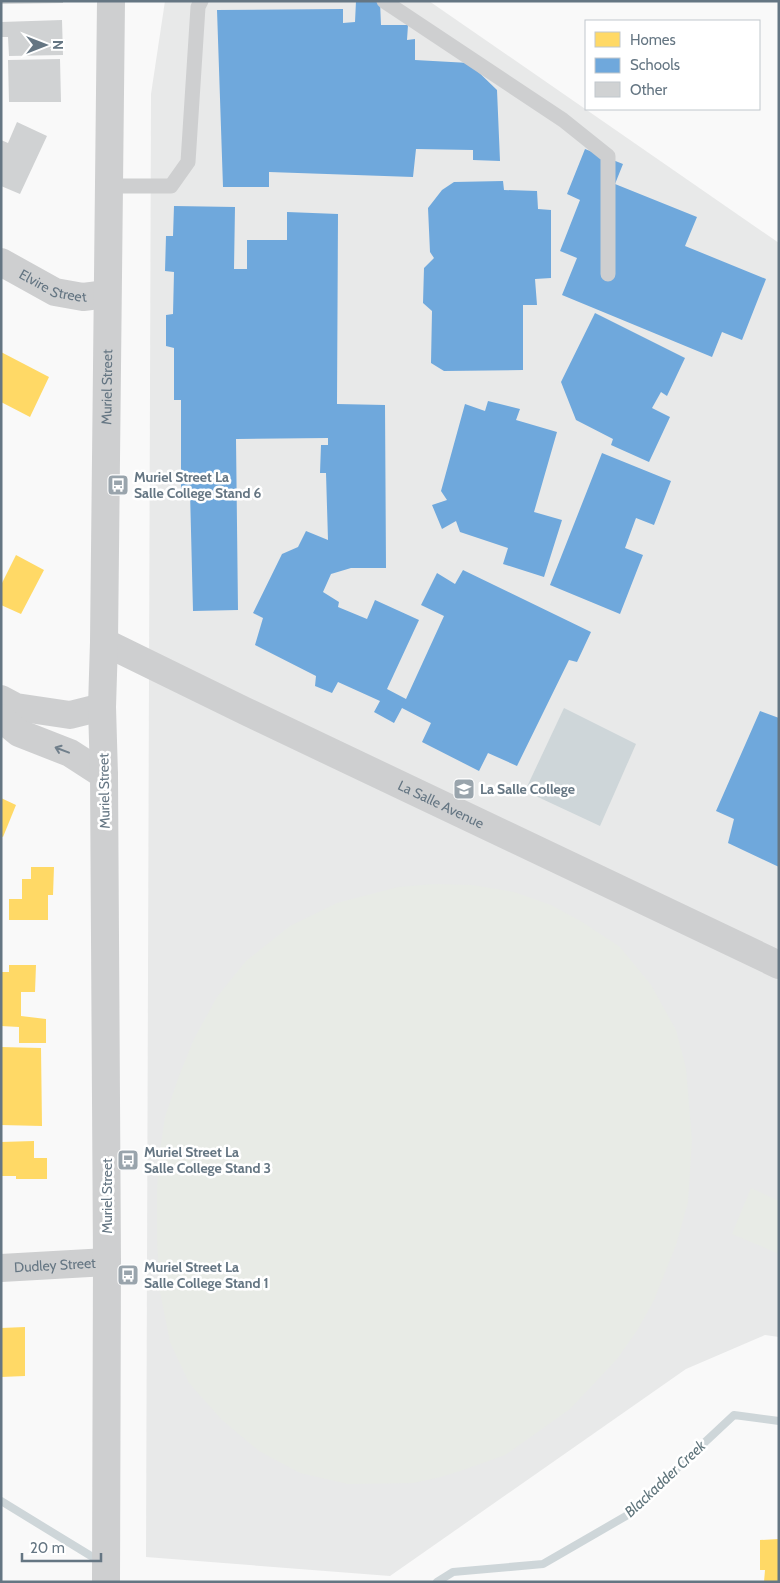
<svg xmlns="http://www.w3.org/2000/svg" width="780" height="1583" viewBox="0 0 780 1583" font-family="Cabin,sans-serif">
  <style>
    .built { fill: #e8e9e9 }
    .green { fill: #e8ebe6 }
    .water { fill: #ced6d9 }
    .homes { fill: #ffd966 }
    .schools { fill: #6fa8dc }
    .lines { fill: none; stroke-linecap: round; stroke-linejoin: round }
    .stream { stroke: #ced6d9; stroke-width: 8 }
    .building { fill: #d0d2d3 }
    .service { stroke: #cecfd0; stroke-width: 15 }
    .minor { stroke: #cecfd0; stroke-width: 28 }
    .oneway { stroke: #707f8b }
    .labels { text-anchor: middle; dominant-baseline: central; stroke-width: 5; stroke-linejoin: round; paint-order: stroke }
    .street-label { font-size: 14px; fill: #657683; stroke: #fff }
    .poi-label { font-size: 14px; font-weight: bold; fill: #657683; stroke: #fff; text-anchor: start }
    .water-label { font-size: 15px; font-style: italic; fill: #60757c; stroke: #fff }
  </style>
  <rect width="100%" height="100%" fill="#f9f9f9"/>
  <path class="built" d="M165,1H429L779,243V1337L765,1335L686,1369L390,1576L146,1557L151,94Z"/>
  <path class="green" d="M434,884L472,885L514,892L551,905L582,922L620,947L651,985L676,1030L686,1068L692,1140L688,1202L676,1245L654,1300L638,1329L617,1359L570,1409L505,1455L466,1469L441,1477L413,1483L348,1484L300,1473L259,1451L222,1420L189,1383L170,1342L159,1287L157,1238V1188L160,1150L165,1117L179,1076L194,1039L217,997L246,961L290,926L337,903L398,887Z
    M751,1188L779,1201V1254L732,1234Z"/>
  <path class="water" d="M564,708L636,744L600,826L525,791Z"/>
  <path class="homes" d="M1,352L49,377L30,417L1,402Z
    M16,555L44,570L21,614L1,605V585Z
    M1,798L16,805L3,837L1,836Z
    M31,867H54L53,895H48V920H9V899H22V879H31Z
    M9,965H36L35,992H21V1016L46,1019V1043H19V1027L1,1026V972H9Z
    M1,1047L41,1048L42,1126L1,1125Z
    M34,1141V1158H47V1179H16V1176H1V1142Z
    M25,1327V1376L1,1377V1328Z
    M779,1539V1582H764L765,1570H760V1540Z"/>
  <path class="schools" d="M356,1L380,2L381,25H408L407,40L415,39V60L469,63L497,90L500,161L473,160V150L416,149L413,177L269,172V187H223L217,10L343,9V23L355,22Z
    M585,149L623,164L615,184L697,217L685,246L766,279L742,340L722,332L712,357L562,295L577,258L560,251L580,200L567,194Z
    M503,181L504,190L537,191L538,209L551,210V278L535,279L537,305H523V370L444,371L431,363L432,311L423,303L424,268L434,258L430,252L428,208L442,190L454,182Z
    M174,206L235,207L234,269H247V240H287V212L338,214L337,404L385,405L386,568H351L331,574L323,592L339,602L338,607L367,619L375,600L419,620L387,689L406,699L444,616L421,605L437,573L455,584L463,570L591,632L577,662L569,660L517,766L488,753L479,771L422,742L431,723L402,708L394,723L374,712L380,701L338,682L332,693L315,686L316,676L255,645L263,618L253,613L282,554L298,547L306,531L328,540L326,473H320L321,445H328V438L236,439L238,610L193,611L190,491H181V400H174V348L166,346V315L173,314L174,272L165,271L166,236H173Z
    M595,313L685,358L667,396L661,392L652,408L670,417L649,462L611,445L613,439L576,420L561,382Z
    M488,401L520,409L516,420L557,432L534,512L562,520L544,577L503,564L508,548L460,532L456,521L442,529L432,505L447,500L441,491L465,404L485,411Z
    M602,453L671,481L654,525L636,518L625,548L643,555L620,614L550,585Z
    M760,711L779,718V867L728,843L734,819L716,811Z"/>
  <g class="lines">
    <path class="stream" d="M1,1501L91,1556
      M437,1582L453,1572L543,1564L626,1516L734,1415L779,1421"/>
  </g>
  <path class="building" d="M1,1H63V3L1,4Z
    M62,20L63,55L9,56L8,37H1V22Z
    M60,59L61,102H9L8,60Z
    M17,122L47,136L20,194L1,186V140L8,143Z"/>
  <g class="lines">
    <path class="service" d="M384,1L563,120L608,156V274
      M109,186H171L188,162L198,7L201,1"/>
    <g class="minor">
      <path id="s1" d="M1,262L55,292L83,297L107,294"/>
      <path id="s2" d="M104,642L245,711L779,965"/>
      <path d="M1,699L16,707L70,715L102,707"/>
      <path d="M1,718L19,733L70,753L104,775"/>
      <path id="s3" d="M1,1268L107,1262"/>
      <path id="s4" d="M106,1582L107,1262L104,775L102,707L104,642L111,1"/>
    </g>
  </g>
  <defs><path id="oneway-shaft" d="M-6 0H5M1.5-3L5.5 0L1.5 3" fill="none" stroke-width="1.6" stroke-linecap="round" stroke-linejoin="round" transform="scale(1.25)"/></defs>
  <use class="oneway" href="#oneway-shaft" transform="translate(62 750) rotate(-159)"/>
  <defs>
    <g id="bus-square" transform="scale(1.125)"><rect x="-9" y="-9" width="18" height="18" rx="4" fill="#99a4ac" stroke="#fff"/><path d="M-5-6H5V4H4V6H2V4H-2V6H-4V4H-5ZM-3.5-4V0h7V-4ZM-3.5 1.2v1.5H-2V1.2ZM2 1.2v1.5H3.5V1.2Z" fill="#fff"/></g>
    <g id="school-square" transform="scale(1.125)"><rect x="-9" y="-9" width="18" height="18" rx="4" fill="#99a4ac" stroke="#fff"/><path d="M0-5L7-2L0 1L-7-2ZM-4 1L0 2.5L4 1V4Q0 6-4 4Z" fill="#fff"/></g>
  </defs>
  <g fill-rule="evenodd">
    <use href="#bus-square" x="118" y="485"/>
    <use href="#school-square" x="464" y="789"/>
    <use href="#bus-square" x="128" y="1160"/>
    <use href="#bus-square" x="128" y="1275"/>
  </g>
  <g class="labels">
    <g class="street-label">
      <text stroke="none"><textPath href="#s1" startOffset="58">Elvire Street</textPath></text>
      <text stroke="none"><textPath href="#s4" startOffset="1195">Muriel Street</textPath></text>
      <text transform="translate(104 791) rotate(-91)">Muriel Street</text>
      <text stroke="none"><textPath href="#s2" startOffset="374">La Salle Avenue</textPath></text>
      <text transform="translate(107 1196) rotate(-90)">Muriel Street</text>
      <text stroke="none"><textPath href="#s3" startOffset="54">Dudley Street</textPath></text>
    </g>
    <g class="poi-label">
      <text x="134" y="477">Muriel Street La<tspan x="134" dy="16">Salle College Stand 6</tspan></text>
      <text x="480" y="789">La Salle College</text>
      <text x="144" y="1152">Muriel Street La<tspan x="144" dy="16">Salle College Stand 3</tspan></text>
      <text x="144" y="1267">Muriel Street La<tspan x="144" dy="16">Salle College Stand 1</tspan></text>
    </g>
    <g class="water-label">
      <text transform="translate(665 1479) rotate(-43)">Blackadder Creek</text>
    </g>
  </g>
  <rect width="780" height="1583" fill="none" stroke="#657683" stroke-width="5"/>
  <rect x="585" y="20" width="175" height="90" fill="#ffffff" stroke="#c1c8cd"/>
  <rect x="595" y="32" width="25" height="15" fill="#ffd966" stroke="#c1c8cd"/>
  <text x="630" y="45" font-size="15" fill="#657683">Homes</text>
  <rect x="595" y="58" width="25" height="15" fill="#6fa8dc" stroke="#c1c8cd"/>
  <text x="630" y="70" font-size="15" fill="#657683">Schools</text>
  <rect x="595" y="82" width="25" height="15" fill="#d0d2d3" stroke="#c1c8cd"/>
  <text x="630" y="95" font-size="15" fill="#657683">Other</text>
  <g transform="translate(45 45) rotate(90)" stroke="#ffffff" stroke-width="4" paint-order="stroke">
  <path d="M0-4L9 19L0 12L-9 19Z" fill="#657683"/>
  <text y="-8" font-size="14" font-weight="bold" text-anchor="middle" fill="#657683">N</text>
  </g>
  <path d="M22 1553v8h79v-8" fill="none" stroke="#657683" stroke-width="2.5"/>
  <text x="30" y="1553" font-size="15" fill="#657683" stroke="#ffffff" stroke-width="4" paint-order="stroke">20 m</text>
</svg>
